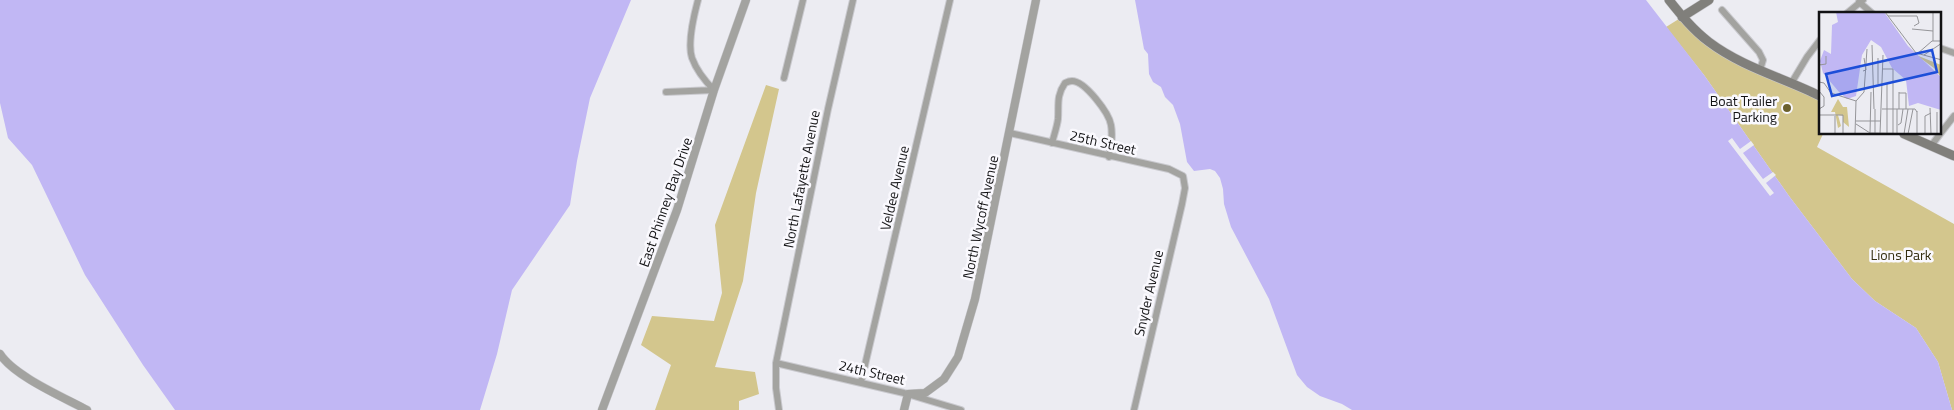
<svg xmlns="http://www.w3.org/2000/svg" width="1954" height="410" viewBox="0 0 1954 410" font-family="'Titillium Web',sans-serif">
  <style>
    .green { fill: #d3c68d }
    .water { fill: #c1b7f4 }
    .pier { fill: #ececf2 }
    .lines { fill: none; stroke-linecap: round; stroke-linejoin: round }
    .minor-casing { stroke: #c9c9ce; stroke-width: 8 }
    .tertiary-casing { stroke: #c9c9ce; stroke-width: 9 }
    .secondary-casing { stroke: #c9c9ce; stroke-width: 10 }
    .minor { stroke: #a3a3a0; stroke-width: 6 }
    .tertiary { stroke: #a3a3a0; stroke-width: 8 }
    .secondary { stroke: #807f7b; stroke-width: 9 }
    .poi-dot { fill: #6c612d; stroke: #faf9fe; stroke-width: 2 }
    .labels { text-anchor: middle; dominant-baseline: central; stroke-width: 5; stroke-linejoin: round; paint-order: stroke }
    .poi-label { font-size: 14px; fill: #121214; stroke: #faf9fe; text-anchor: end }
    .street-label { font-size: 14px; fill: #121214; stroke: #faf9fe }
    .park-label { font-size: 14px; fill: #332d0f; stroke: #faf9fe }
    .inset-road { fill: none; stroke: #959599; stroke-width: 1 }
    .view { fill: #1d4ed8; fill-opacity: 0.15; stroke: #1d4ed8; stroke-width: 2.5 }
    .inset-edge { fill: none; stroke: #121214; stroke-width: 2.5 }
  </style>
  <rect width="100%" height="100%" fill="#ececf2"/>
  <path class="green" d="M1682,17L1710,43L1820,96V134H1823L1817,147L1954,224V410H1952L1938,362L1916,328L1875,301L1852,279L1789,196L1704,75L1666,27Z
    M766,85L779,89L756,193L743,281L715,367L755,372L759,394L739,401V410H655L671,365L641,345L652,316L714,321L722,293L715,225Z"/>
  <path class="water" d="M0,0H631L590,98L577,161L570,205L512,290L497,354L480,410H175L143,365L85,275L32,165L8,138L0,103Z
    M1135,0H1646L1704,75L1789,196L1852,279L1875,301L1916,328L1938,362L1952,410H1352L1342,404L1320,396L1307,387L1297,375L1269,299L1231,227L1224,204L1223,189L1220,178L1215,171L1210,169L1194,171L1187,162L1180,124L1173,105L1165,97L1161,87L1153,82L1149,74L1148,54L1144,49Z"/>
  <path class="pier" d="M1732,138L1740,149L1751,141L1754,145L1743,153L1763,179L1773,172L1776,175L1766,183L1774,193L1770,196L1728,141Z"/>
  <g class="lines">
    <g class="minor-casing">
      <path id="minor" d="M698,0C694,15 687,43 692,58C696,69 706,82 714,90
        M1859,2L1873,14
        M1722,10L1759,52L1763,60L1760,70
        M1846,14L1863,0
        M1940,48L1954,53
        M784,78L803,0
        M1792,82L1807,57L1820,40
        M666,92L714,90
        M1010,133L1169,169L1183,176L1185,188L1182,204L1134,410
        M1940,134L1954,116
        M1052,143C1054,135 1057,127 1058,119C1059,105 1056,96 1065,83C1067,82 1070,81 1072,81C1085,81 1109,113 1111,125C1113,136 1111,146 1109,157
        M1931,146L1940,134
        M776,363L904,393L961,410
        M861,382L950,0
        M779,410L776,388V363L828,109L853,0"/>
    </g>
    <g class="tertiary-casing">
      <path id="tertiary" d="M0,354C14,376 63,397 87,410
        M602,410L677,210L714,90L746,0
        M904,410L908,394L925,393L944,379L958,357L975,299L1036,0"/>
    </g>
    <g class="secondary-casing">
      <path id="secondary" d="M1669,0C1681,15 1693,30 1709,42C1742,67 1784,78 1820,96
        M1682,17L1709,0
        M1904,134L1954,156"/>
    </g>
    <use href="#minor" class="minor"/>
    <use href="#tertiary" class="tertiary"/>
    <use href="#secondary" class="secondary"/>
  </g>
  <circle class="poi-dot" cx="1787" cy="108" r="5"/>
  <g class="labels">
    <g class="poi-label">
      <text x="1777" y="100">Boat Trailer<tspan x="1777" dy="16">Parking</tspan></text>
    </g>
    <g class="street-label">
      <text transform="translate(1103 142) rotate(13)">25th Street</text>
      <text transform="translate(801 179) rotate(-79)">North Lafayette Avenue</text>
      <text transform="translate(894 188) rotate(-77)">Veldee Avenue</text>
      <text transform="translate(665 202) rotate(-71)">East Phinney Bay Drive</text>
      <text transform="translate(980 217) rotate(-78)">North Wycoff Avenue</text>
      <text transform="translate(1148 293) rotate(-77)">Snyder Avenue</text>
      <text transform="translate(872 372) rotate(13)">24th Street</text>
    </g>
    <g class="park-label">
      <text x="1901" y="254">Lions Park</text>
    </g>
  </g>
  <g transform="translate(1819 12)">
    <rect width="122" height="122" fill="#ececf2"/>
    <path d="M97,43L122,53V65L115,56ZM19,87L24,95H28L30,115L24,110V104L19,103L22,114L19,116L16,100H12Z" fill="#d3c68d"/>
    <path d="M17,0H65L89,34L122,65V98L99,91L90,94L87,68L73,56L62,35L52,28L43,43L37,84L28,87L20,80L4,61L1,49L5,38L12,42L13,13L19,10Z" fill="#c1b7f4"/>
    <path class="inset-road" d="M66,0L97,41L123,48M69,4H98L100,11L95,14M93,17L114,19M114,29V0M53,33L55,97M98,42L113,29H123M105,43L123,31M0,53L7,52V44M63,57H74V122M44,59L47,58L45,46M0,70L5,71L12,81L37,89M59,72V46M68,72V122M0,79L5,85V94L0,97M80,80V97M80,81H87V97M37,89L45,80L48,37M111,96L112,122M63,97H96L98,100M98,99V122M118,100V122M0,103H24V122M37,109H61M37,112L51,121L123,122M79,113L82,111L84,97M51,121L52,80M56,121V97M16,122V104M36,122L37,89M61,122L64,43M78,122V97M85,122L89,97M89,122L94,97M106,122V104L112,101"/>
    <path class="view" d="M113,38L118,60L13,84L7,62Z"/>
    <rect width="122" height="122" class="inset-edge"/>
  </g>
</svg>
